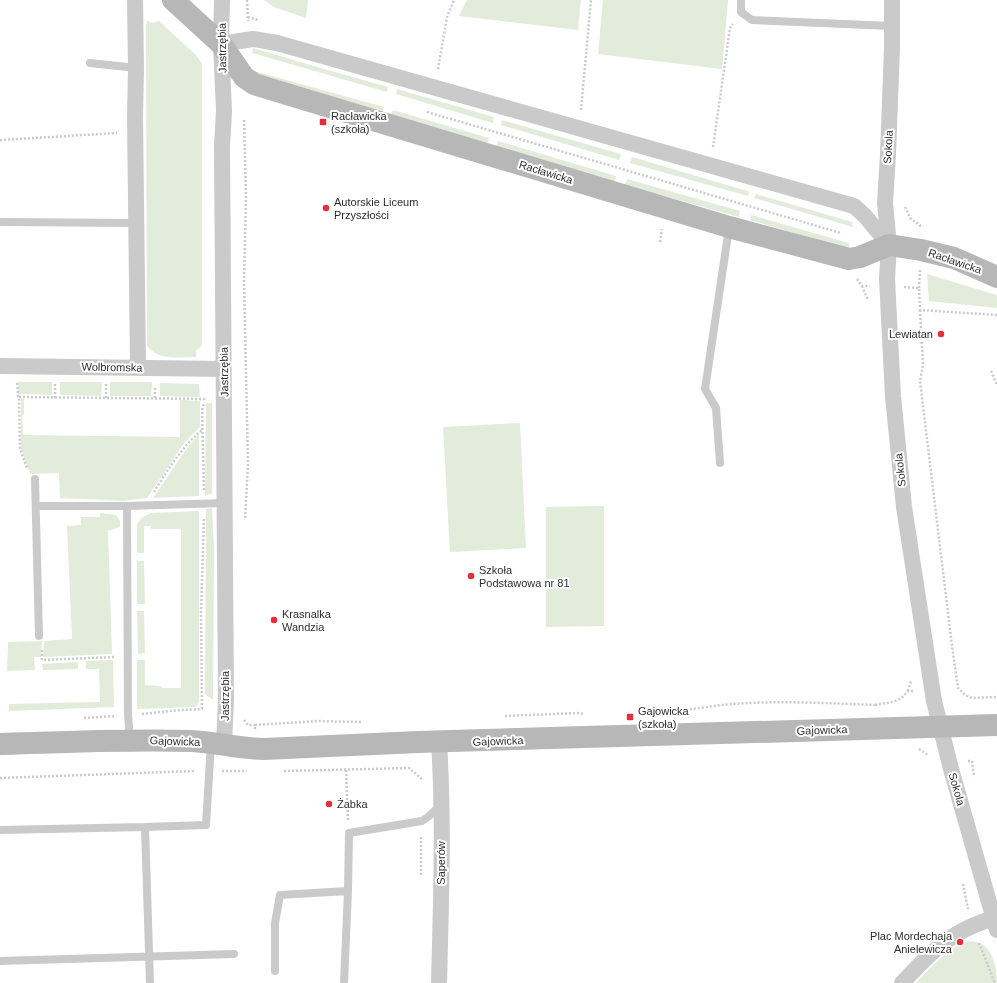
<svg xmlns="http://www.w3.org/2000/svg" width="997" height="983" viewBox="0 0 997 983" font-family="Helvetica,sans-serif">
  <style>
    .green { fill: #e3ebda }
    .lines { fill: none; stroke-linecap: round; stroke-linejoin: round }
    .path { stroke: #cacaca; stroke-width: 2.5; stroke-dasharray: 2 2; stroke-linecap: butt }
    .lane { stroke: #cacaca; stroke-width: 8 }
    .street { stroke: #cacaca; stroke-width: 16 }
    .secondary { stroke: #b7b7b7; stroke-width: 22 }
    .poi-dot { fill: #e72d3c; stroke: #fff; stroke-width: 1.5 }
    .labels { text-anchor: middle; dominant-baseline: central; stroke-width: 4; stroke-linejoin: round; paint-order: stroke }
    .street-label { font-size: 11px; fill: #2d2d2d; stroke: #fff }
    .poi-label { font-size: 11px; fill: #2d2d2d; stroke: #fff; text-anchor: start }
  </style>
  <rect width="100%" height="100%" fill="#fff"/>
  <path class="green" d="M264,0H308L306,18L274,7Z
    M467,0H581L578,30L459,16Z
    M603,0H728L722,69L598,54Z
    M147,21L153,23L159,21L197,56L202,64V342L201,347L196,350V357C179,357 159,361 147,346L146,26Z
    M253,48L317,67L388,87L387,92L252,53Z
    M254,71L384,107L382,114L254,76Z
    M397,89L494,117L493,123L396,94Z
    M393,110L489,138L487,145L390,116Z
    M502,120L621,154L619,160L501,125Z
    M498,141L616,176L615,182L496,147Z
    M632,157L747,191L749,192L748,196L630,163Z
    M627,179L740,211L739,217L625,185Z
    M756,194L852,222L853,227L754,198Z
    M751,215L849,243V249L750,220Z
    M927,274L997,295V308L929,301Z
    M18,382H52V395L18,394Z
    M60,382H102L101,396L60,395Z
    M110,382H152L151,396H110Z
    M160,383L199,384L200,397L160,396Z
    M21,398L24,399V415H22L23,435L180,437V400L200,401V427L184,443L147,498L124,501L60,498L59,473L30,474L21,449Z
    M206,403H212V493L205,496Z
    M520,423L526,548L450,552L443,427Z
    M199,434V496L153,498L185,451Z
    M604,506V626L546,627V507Z
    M212,508L214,549L213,700L205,694L206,509Z
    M199,511V702L196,707L137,709V660H145V685L161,686L162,688H181V529H151V526H144V553H137V525L141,518L151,513Z
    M100,513L116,515L120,521V527L108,531L112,654L43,657L44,641L72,639L67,526L81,525V517H100Z
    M137,561H144L145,604H137Z
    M137,611H144L145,653L138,654Z
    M42,641L41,657H34L35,670L7,671L8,642Z
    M113,660L114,707L9,711V704L100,702L99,669H86V661Z
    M78,662V669L43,670L42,664Z
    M969,941C992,941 997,965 997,983H916C931,968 948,947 969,941Z"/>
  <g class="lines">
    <path class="path" d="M247,0L248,21
      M248,17L258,20
      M438,69L447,17L454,0
      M581,110L591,0
      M427,112L841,233
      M244,120L246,196L244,281L248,464L245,520
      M0,140L117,133
      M713,147L730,28L733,24
      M905,207L910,218L920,225V228
      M660,242L662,229
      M857,279L862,286H870
      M862,286L868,300
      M904,287L919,288L920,310L997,315
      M919,288L920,270
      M920,310L923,365L920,381L952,646L958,688L965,695L972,698L997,697
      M991,371L997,385
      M17,383L18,395L19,397L20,449L27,468
      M55,384V398
      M19,397L205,399
      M106,398V384
      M155,398V386
      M204,490L202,411L204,402
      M154,492C168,469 182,447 202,430
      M42,650V660L114,657
      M908,691L911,681
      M875,705C888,702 898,704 908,691H915
      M202,709L201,613L204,517
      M678,711C692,709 707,707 721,705C772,700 824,703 875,705
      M142,714L180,710L203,709
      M505,716L577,713L584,714
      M84,718L115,716
      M244,720L248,725H255
      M255,729V725L317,721L361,722
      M919,749L928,755
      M968,761H972L974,777
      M346,770L348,820
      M222,771H247
      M284,771L409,768L423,780
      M0,778L195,771
      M421,875V836
      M963,884L968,909
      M979,943L995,983"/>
    <path class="lane" d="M741,0V12L752,20L891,26
      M90,63L136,68
      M0,222L136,223
      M720,463L716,408L705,389L729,228
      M35,479L39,636
      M36,506H127
      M130,739L128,715L127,506L225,503
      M145,827L206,825L211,744
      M0,830L145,827L150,983
      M0,961L234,954
      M275,971V923L280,895L348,891
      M344,983L348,891L349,833L422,821L428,817L441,805"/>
    <path class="street" d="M135,0L136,68L135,117L138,367
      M222,0L221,44L224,111L222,146L226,700L224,744
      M892,0V47L888,155L885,203L889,245L887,279L893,396L904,507L934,701L951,769L997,930
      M221,44L253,39L277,43L854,206L865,216L889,245
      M0,366L223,369
      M439,742C444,822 441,903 439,983
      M902,983C920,964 940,942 964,930C973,925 983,922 993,918"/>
    <path class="secondary" d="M173,0L221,44L244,77L254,84L270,89L729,227L849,259L860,257L889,245L921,250L954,258L997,277
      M0,744C64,742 128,739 191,741C216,742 239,749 264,749L418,742L997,725"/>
  </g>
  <g class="poi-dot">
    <rect x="319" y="118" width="8" height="8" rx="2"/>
    <circle cx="326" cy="208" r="4"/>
    <circle cx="941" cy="334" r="4"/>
    <circle cx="471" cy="576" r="4"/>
    <circle cx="274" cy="620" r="4"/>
    <rect x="626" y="713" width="8" height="8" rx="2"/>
    <circle cx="329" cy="804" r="4"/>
    <circle cx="960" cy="942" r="4"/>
  </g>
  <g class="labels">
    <g class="street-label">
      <text transform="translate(222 48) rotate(-91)">Jastrzębia</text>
      <text transform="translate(888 147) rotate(-87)">Sokola</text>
      <text transform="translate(546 172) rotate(17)">Racławicka</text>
      <text transform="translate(955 261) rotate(19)">Racławicka</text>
      <text transform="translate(112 367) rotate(1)">Wolbromska</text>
      <text transform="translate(224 372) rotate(-91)">Jastrzębia</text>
      <text transform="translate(900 470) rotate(-96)">Sokola</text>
      <text transform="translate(225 696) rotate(-90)">Jastrzębia</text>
      <text transform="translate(822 730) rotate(-2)">Gajowicka</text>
      <text transform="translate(175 741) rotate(2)">Gajowicka</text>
      <text transform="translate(498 741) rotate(-2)">Gajowicka</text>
      <text transform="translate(957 789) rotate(74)">Sokola</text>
      <text transform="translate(441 863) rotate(-90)">Saperów</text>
    </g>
    <g class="poi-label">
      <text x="331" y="116">Racławicka<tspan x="331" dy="13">(szkoła)</tspan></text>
      <text x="334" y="202">Autorskie Liceum<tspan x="334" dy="13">Przyszłości</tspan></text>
      <text x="933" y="334" text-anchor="end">Lewiatan</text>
      <text x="479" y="570">Szkoła<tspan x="479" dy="13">Podstawowa nr 81</tspan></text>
      <text x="282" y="614">Krasnalka<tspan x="282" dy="13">Wandzia</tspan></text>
      <text x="638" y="711">Gajowicka<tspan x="638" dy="13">(szkoła)</tspan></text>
      <text x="337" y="804">Żabka</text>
      <text x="952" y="936" text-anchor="end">Plac Mordechaja<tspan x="952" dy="13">Anielewicza</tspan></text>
    </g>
  </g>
</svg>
